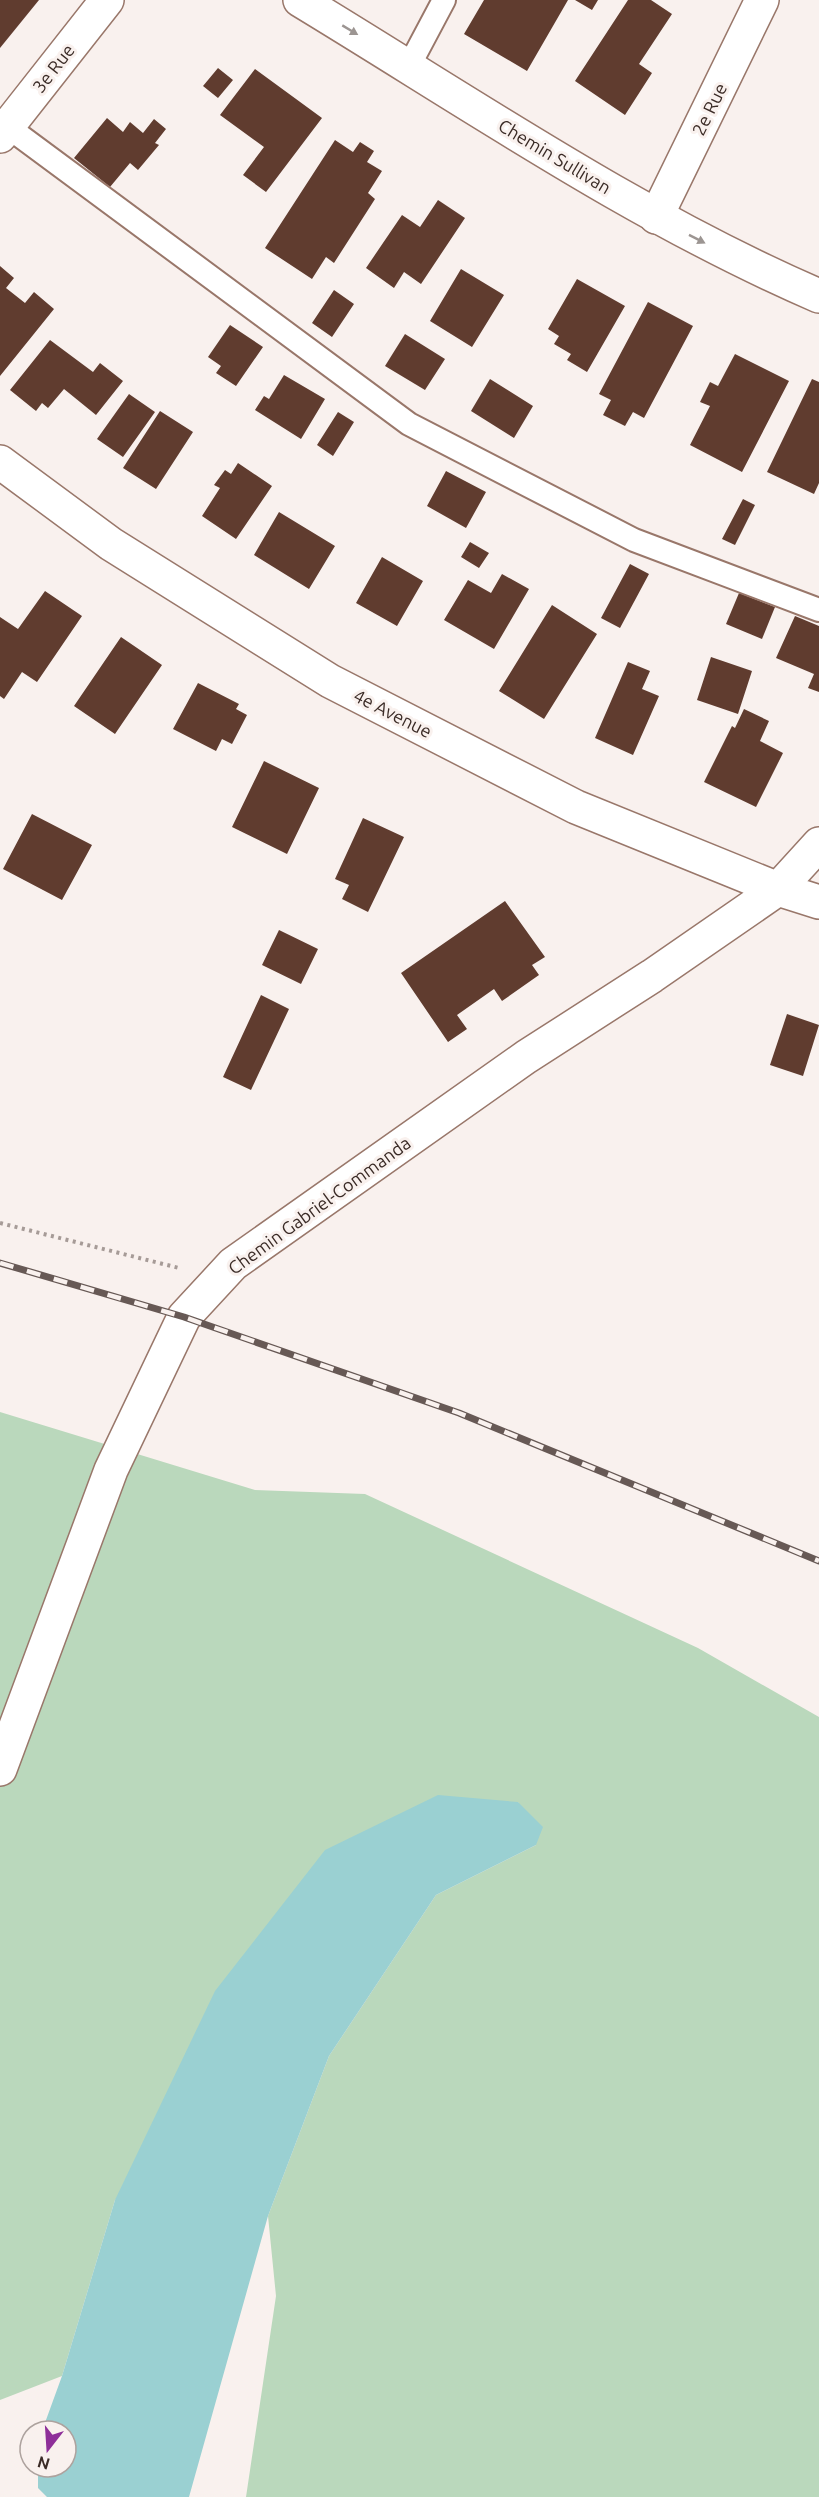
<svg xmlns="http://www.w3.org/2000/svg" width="819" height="2497" viewBox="0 0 819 2497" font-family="Ubuntu,sans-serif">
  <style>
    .green { fill: #bad8bc }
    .water { fill: #9ad0d2 }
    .building { fill: #603c2f }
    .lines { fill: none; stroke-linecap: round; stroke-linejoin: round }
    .lane-casing { stroke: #99776a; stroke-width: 26 }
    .street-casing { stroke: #99776a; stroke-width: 36 }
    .secondary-casing { stroke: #99776a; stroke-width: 36 }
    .path { stroke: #a69b97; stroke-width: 4; stroke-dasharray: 3 4.5; stroke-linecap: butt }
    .lane { stroke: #fff; stroke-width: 22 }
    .street { stroke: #fff; stroke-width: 33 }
    .secondary { stroke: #fff; stroke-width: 33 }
    .rail-casing { stroke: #675955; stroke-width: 7 }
    .rail { stroke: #f9f1ee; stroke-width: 4.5; stroke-dasharray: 14; stroke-linecap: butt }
    .oneway { fill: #9c9592 }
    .labels { text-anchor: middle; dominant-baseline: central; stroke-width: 6; stroke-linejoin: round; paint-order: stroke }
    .street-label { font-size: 18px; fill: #3a2b26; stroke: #f9f1ee }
  </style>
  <rect width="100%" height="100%" fill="#f9f1ee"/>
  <path class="green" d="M0,1412L255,1490L365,1494L698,1648L819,1717V2497H246L276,2296L268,2216L329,2056L436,1895L536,1845L518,1802L115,2200L62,2376L0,2400Z"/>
  <path class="water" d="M438,1795L518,1802L543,1827L536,1845L436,1895L329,2056L268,2216L189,2497H47L38,2488V2467H66V2431H42L62,2376L115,2200L215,1991L325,1850Z"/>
  <path class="building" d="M0,0H39L0,48Z
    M484,0H568L527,71L464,34Z
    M575,0H598L592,10Z
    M628,0H651L672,14L639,64L652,73L625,115L575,81Z
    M218,68L233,80L218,98L203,86Z
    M255,69L322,118L266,192L243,175L264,147L220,115Z
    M107,118L123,132L130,122L143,133L154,119L166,129L155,143L159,145L138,170L130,163L110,187L74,158Z
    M335,140L353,152L360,142L374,151L367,162L382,171L368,193L375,199L334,263L326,257L312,279L265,248Z
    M438,200L465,218L421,284L404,272L394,288L366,268L402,215L420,227Z
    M0,266L14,278L6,288L25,303L34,292L54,309L0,376Z
    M461,269L504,295L472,347L430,321Z
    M577,279L625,306L587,372L567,360L571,354L554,344L559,336L548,329Z
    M334,290L354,304L332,337L312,323Z
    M648,302L693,326L644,418L633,412L625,426L603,415L611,400L599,394Z
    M230,325L263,347L236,386L216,373L221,366L208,357Z
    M405,334L445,359L425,390L385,366Z
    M50,340L93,372L100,363L123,381L96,415L64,389L48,408L42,403L36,411L10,390Z
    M735,354L789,381L742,472L690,445L710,406L700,402L710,382L718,386Z
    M284,375L325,399L301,439L255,410L264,396L269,399Z
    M490,379L533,406L514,438L471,411Z
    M812,379L819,382V483L814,494L767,472Z
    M129,394L155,412L123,457L97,439Z
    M160,411L193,432L156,489L123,468Z
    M338,412L354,422L333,456L317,445Z
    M238,463L272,486L236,539L202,516L220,488L214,485L225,470L231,474Z
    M446,471L486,492L466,528L427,506Z
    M743,499L755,505L735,545L722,539Z
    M279,512L335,546L309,589L254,555Z
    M470,542L489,553L479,568L461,557Z
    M382,557L423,581L397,626L356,603Z
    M630,564L649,574L620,628L601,618Z
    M502,574L529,589L494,649L444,620L468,580L491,593Z
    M45,591L82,616L37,682L22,672L4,699L0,696V617L18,629Z
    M739,593L775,607L762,639L726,624Z
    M552,605L597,634L544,719L499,691Z
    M795,616L819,626V692L808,688L814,674L776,658Z
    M121,637L162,665L115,734L74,706Z
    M711,657L752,671L738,714L697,700Z
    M628,662L650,671L642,689L659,696L633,755L595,738Z
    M198,683L239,704L236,709L247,715L232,744L222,739L216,751L173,729Z
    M744,709L769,721L760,741L783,753L756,807L704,782L732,726L735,728Z
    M264,761L319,788L287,854L232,827Z
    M32,814L92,845L62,900L3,869Z
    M363,818L404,837L368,912L342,899L349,885L335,879Z
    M505,901L545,957L532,965L539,975L502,1001L494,989L457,1015L467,1029L448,1042L401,973Z
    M279,930L318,949L301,984L262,965Z
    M261,995L289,1009L251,1090L223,1077Z
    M787,1014L819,1025L803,1076L770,1065Z"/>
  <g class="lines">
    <g class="lane-casing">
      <path id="lane" d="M409,66L444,0
        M0,121L409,424L634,540L819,610"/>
    </g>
    <g class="street-casing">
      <path id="street" d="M0,136L107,0
        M656,217L762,0
        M0,462L111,544L330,681L576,807L778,889L819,902
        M0,1769L111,1470L184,1317L233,1264L526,1057L652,976L778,889L819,844"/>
    </g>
    <g class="secondary-casing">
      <path id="secondary" d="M300,0C470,103 636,217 819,296"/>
    </g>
    <path class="path" d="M0,1223L179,1268"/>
    <use href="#lane" class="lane"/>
    <use href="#street" class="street"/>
    <use href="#secondary" class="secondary"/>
    <g class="rail-casing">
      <path id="rail" d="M0,1263L184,1317L459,1413L819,1561"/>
    </g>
    <use href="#rail" class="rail"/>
  </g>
  <defs><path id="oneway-solid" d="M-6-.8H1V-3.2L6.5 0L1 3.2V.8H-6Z" transform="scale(1.5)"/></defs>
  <g class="oneway">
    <use href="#oneway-solid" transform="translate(350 30) rotate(31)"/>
    <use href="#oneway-solid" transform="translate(697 239) rotate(27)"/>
  </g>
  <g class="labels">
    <g class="street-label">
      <text transform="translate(53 68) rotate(-52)">3e Rue</text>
      <text transform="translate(709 109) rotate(-64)">2e Rue</text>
      <text transform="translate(555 156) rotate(31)">Chemin Sullivan</text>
      <text transform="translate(393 713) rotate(27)">4e Avenue</text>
      <text transform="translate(319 1205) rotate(-36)">Chemin Gabriel-Commanda</text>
    </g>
  </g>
  <g transform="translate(48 2449) rotate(197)"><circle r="28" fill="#f9f1ee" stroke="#ada29e" stroke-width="1.5"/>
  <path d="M0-4.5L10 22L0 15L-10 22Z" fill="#8e2f99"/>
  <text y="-9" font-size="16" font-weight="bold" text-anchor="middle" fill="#3a2b26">N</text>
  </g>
</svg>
